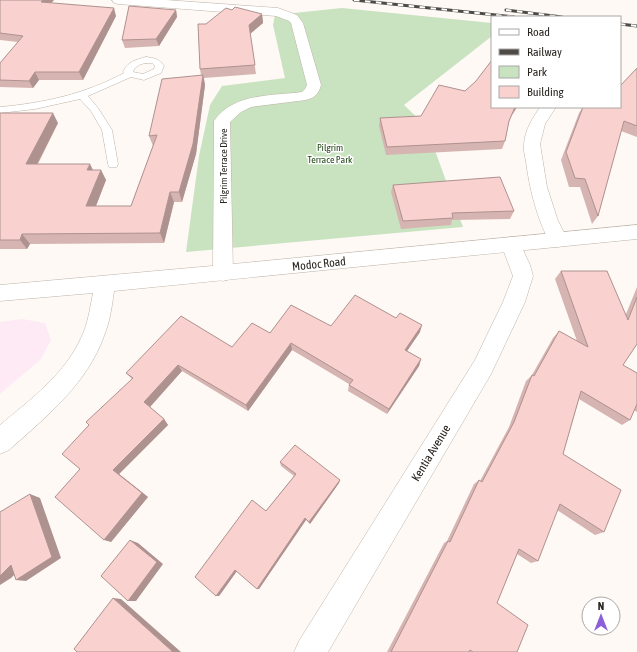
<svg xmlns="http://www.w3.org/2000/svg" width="637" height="652" viewBox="0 0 637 652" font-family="'Asap Condensed',sans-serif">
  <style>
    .education { fill: #fdeaf5 }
    .green { fill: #c9e3c1 }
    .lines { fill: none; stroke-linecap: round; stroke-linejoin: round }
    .service-casing { stroke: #beb4a9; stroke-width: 1 }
    .minor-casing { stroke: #beb4a9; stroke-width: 1 }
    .tertiary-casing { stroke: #beb4a9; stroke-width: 1 }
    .service { fill: #fff; fill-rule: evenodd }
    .minor { fill: #fff; fill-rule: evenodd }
    .tertiary { fill: #fff; fill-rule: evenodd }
    .rail-casing { stroke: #4e4a46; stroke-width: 3 }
    .rail { stroke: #fff; stroke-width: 2; stroke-dasharray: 5.5; stroke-linecap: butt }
    .wall { fill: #d6b4b1 }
    .shaded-wall { fill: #ae9290 }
    .building { fill: #f9d1ce; stroke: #ae9290 }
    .labels { text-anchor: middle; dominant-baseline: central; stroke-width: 3; stroke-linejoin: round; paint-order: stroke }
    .far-park-label { font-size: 10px; fill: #234817; stroke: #fff }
    .far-street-label { font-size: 10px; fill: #292521; stroke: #fff }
    .street-label { font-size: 12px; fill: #292521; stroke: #fff }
  </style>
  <rect width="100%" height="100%" fill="#fef9f5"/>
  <path class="education" d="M22,319L45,323L51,340L41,359L0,394V322Z"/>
  <path class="green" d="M342,8L492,23V36L404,105L426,126L463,227L186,252L199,156L210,105L222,86L285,78L273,25L275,15Z"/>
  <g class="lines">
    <g class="service-casing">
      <path id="service" d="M146,57C155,58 159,59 164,66L161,73L144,80L131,77L88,96L98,108L112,130L118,164L117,167H109L108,164L102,130L91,111L80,99L35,109L0,113V107C44,103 85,94 124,73L123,72C128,61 136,60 146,57ZM146,63H152L155,66L154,69L143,74L133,72C135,66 140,64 146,63Z"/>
    </g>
    <g class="minor-casing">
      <path id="minor" d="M112,0H166L278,8L297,15L303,23L321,85C319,93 315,98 306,100L251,107L241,112L230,122L233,273L230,279L223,281L216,279L213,273L214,121C233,93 272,96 302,92L305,89L307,85L291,23L289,21L276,16L118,4L114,3Z
        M540,107H556L545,124L540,144L547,187L558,221L568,240L565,245L558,247L551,245C537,219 530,191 526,162C525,156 523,149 524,144C525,129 533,118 540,107Z
        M511,237L518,239L530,265L533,276L525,302L491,374L328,652H294L299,641L475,360L503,302L513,276L501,244L504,239Z"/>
    </g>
    <g class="tertiary-casing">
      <path id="tertiary" d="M637,225V239L114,291C112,306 110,321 104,336C87,384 46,417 9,450L0,454V425C30,400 65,374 81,338C88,324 90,308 93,293L0,301V285L223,265Z"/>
    </g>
    <use href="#service" class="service"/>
    <use href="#minor" class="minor"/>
    <use href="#tertiary" class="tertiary"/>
    <g class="rail-casing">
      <path id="rail" d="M354,0L514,17
        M506,10L562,17
        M620,24L637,26"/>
    </g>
    <use href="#rail" class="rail"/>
  </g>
  <path class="wall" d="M0,0H54L51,3L116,16L83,80H39L33,88L0,87V63L18,42L0,40Z
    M176,10L177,17L159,46L125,48L122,40Z
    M232,10L262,14L263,23L250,34L256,74L204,78L205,85L196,154L182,202H174L164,243L30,244L27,249H0V113L58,123L38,164L92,170H101L106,180L96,206H131L153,146L149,136L201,75L200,69L206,24Z
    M637,68V137L621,131L598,216L592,224L580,187H569L561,160L579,113L583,107H620V86Z
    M492,107H517L512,115L509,122L505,141L502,149L386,155L379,126L380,118L421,116Z
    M393,185L514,211L510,219L452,220L451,225L401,229L391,192Z
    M561,271L626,314L637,287V344L623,365L637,373V412L634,410L630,420L622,425L579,399L563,454L604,532L595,535L557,510L538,561L531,563L517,554L497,603L517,652H387L444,543L447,541L474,484L479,480L480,481L509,427L526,381L532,375L553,338L559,331L577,341L555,279Z
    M331,326L420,332L407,351L421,359L419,366L387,414L348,391L349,384L292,350L248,411L182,371L150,407L164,419L168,425L119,474L148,497L111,542L80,469L89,425L132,379L126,373L232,347L270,333Z
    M280,462L340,480L339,483L310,524L306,520L259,589L237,571L219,596L266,511L294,476L281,466Z"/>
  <path class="shaded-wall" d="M43,0H54L45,9L41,2Z
    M114,8L116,16L83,80L79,72Z
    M176,10L177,17L159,46L156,39Z
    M262,14L263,23L250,34L249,25Z
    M35,72L39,80L33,88L29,81Z
    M203,75L205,85L196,154L182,202L179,192Z
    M515,107H517L512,115Z
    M53,113L58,123L32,174L26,164Z
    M90,164L95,174L87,170Z
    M101,170L106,180L92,216L86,206Z
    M170,192L174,202L164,243L160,233Z
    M22,234L30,244L27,249L20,240Z
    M422,325L420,332L403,357L405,350Z
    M291,343L292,350L248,411L246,405Z
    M421,359L419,366L387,414L389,409Z
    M178,365L182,371L149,408L144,402Z
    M164,419L168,425L119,474L148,497L111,542L104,540L113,470Z
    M340,480L339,483L310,524L309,522Z
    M30,494L40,498L61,558L26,581L16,580Z
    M305,518L306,520L259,589H257Z
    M130,540L138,543L163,564L136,601H128Z
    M11,565L22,567L11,578L0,585V576Z
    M235,570L237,571L219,596H216Z
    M113,598L121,599L181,652H173Z"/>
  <path class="building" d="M0,0H43L41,2L114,8L79,72H35L29,81L0,80V63L23,36L0,33Z
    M129,6L176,10L156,39L122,40Z
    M235,7L262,14L249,25L255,65L200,69L198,24H206L226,8L232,10Z
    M492,60V107H515L509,121L505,141L387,147L380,118L421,116L439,85L465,91L476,81Z
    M637,68V126L624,121L598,216L585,179L575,178L566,152L583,107H620V86Z
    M203,75L193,144L179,192H170L160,233L22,234L20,240H0V113H53L26,164H90L87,170H101L86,206H131L157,135L149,136L162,79Z
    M500,177L514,211L452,213L453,218L403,221L393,185Z
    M561,271H607L628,320L637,297V344L623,365L637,373V404L630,420L581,391L563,454L621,490L604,532L560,504L538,561L519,549L497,603L528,625L517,652H473L470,650L469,652H391L448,541L450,542L479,480L482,482L514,422L532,375L534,376L559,331L588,347Z
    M355,295L396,318L400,313L422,325L405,350L421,359L389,409L349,385L353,380L291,343L246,405L178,365L144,402L164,419L113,470L142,493L104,540L55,497L80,469L62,454L89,425L86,422L133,378L126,373L181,316L232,347L252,323L270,333L291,305L331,326Z
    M295,445L340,480L309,522L305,518L257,589L235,570L216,596L195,577L252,500L266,511L296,474L280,462Z
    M30,494L52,557L16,580L11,565L0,576V512Z
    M130,540L157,562L128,601L101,576Z
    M113,598L173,652H77L74,649Z"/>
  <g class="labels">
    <g class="far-park-label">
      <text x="330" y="147">Pilgrim<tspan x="330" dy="12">Terrace Park</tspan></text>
    </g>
    <g class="far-street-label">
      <text transform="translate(223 166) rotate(-90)">Pilgrim Terrace Drive</text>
    </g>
    <g class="street-label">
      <text transform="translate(319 264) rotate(-6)">Modoc Road</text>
      <text transform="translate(431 453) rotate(-59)">Kentia Avenue</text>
    </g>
  </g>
  <rect x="491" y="16" width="130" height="92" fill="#ffffff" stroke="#a9a8a6"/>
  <rect x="499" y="29" width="20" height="6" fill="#ffffff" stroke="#a9a8a6"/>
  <text x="527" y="36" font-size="12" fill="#292521">Road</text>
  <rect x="499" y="49" width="20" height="6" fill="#4e4a46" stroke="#a9a8a6"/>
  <text x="527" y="56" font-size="12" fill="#292521">Railway</text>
  <rect x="499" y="66" width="20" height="12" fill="#c9e3c1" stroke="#a9a8a6"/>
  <text x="527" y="76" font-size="12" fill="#292521">Park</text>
  <rect x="499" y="86" width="20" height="12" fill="#f9d1ce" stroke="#a9a8a6"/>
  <text x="527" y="96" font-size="12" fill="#292521">Building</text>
  <g transform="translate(601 616)"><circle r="19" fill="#ffffff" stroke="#a9a8a6"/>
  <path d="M0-3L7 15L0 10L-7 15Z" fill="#8b5fd9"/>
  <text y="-6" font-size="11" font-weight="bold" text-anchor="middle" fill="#292521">N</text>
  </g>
</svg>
